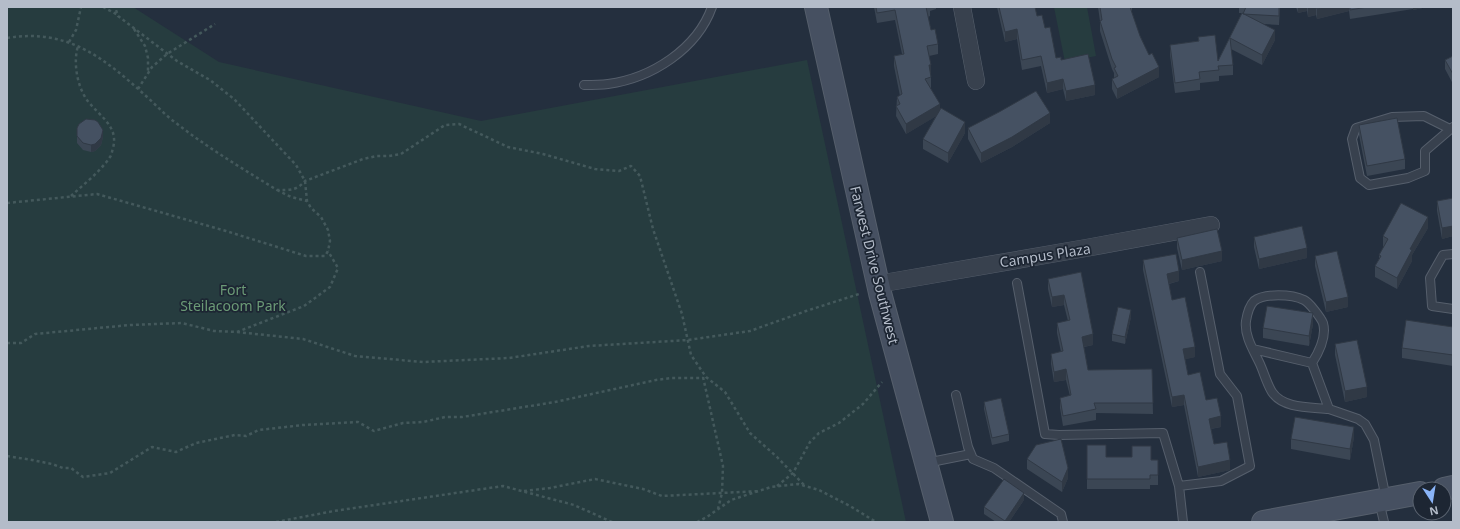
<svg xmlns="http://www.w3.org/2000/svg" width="1460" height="529" viewBox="0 0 1460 529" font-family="'Noto Sans',sans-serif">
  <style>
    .green { fill: #263c3f }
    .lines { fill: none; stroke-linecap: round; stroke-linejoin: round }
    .lane-casing { stroke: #565f6c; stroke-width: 10 }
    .street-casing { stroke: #565f6c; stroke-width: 18 }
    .secondary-casing { stroke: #565f6c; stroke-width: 24 }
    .path { stroke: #44595c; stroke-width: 2.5; stroke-dasharray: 3 3; stroke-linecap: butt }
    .lane { stroke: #38414e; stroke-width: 8 }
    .street { stroke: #38414e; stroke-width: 17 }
    .secondary { stroke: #465061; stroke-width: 22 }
    .wall { fill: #3b4654 }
    .shaded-wall { fill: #303945 }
    .building { fill: #455162; stroke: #303945 }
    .labels { text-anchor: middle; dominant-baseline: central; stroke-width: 3.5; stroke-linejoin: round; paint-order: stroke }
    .street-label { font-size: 14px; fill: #b4bcc9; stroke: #1d2633 }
    .park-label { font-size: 14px; fill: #6b9a76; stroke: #1d2633 }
  </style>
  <rect width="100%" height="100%" fill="#242f3e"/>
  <path class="green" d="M7,7H133L219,62L481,121L807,60L906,522H7Z
    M1054,7H1087L1096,56L1065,62Z"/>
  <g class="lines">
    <g class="lane-casing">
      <path id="lane" d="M584,85C592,85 600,85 608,84C652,78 697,49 712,7
        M1450,129L1424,116L1392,117L1356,128L1352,139L1360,178L1369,185L1408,178L1425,171V151L1453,127
        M1453,254L1443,255L1430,278L1432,306L1453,309
        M1017,283L1045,434L1059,435L1163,433L1179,486L1183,522
        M1253,349L1312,363
        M956,395L968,447L973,459L994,468L1061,514L1063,522
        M1329,409C1311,407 1283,409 1272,392C1267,384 1264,373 1260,364C1254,351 1244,336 1246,321C1247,315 1249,306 1254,301C1264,293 1292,294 1304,300C1309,302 1321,318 1323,323C1327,337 1319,352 1312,363L1329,409L1358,419L1365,424L1374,440L1386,499
        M926,463L971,454
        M1179,486L1221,481L1250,466L1237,396L1220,374L1200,272
        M1379,501L1384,522"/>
    </g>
    <g class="street-casing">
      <path id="street" d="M962,7L976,81
        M878,284L1086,248L1211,225"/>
    </g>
    <g class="secondary-casing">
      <path id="secondary" d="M816,7L880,293L942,522
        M1444,489L1453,487
        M1263,522L1420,493"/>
    </g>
    <path class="path" d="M103,7L118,15
      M134,29L145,46L148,58V72
      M7,38C68,28 104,58 146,96C156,105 165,115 176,123C208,148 243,169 277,190C290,190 296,191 305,181L363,159L377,156H389L401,154L445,125L459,124L508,147L543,154L595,169L619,171L631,166L640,176L653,229L682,314L691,355L706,377L725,392L750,433L777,457L805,486
      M69,42L76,30L81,7
      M138,89L152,67L167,54L215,24
      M277,190L291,197L307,201
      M71,196C84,184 100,172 110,157C112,154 112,151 113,148C119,126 99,116 87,100C77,86 73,62 78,46
      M7,203L97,194L226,231L306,256H325L328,251L330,241L328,230L321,217L311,208L307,201L305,181L296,165L234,99L210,80L177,61L118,16L115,7
      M237,332L303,339L355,356L423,362L509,358L589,346L688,340L750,331L806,311L859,294
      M7,343H21L35,334L130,325L182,323L214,331L237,332L304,306L330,287L338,268L328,251
      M703,377L723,466L722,493L718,509
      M7,456L32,460L52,464L63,468H71L83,477L110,473L152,447L176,452L196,443L235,435L246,436L259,430L303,425L358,422L374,431L403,423L423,422L445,417H462L555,402L656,380L672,378H703
      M777,486L793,473L810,442L819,433L839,423L863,404L882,382
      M524,491L550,488L595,479L643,489L662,496L760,491
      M276,522L334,511L503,486L574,505L612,522
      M697,522L707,517L731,500L771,487L798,484L819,490L850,506L876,522"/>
    <use href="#lane" class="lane"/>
    <use href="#street" class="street"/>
    <use href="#secondary" class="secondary"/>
  </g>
  <path class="wall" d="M874,7H936V9L930,11V16L928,17L931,30L938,44V54L929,56L931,77V88H930L940,110L965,133L948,163L923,149V139L936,116L906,134L896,116L897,97L900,96L894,66V56L902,54L895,20L877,23Z
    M997,7H1035L1037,16L1045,28L1056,58L1061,60L1095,95L1066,101L1063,89L1047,93L1041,66L1022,70L1017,39L1005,42Z
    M1098,7H1132V14L1140,36L1159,77L1117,99L1112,89V79L1114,78V73L1112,69L1100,31V21Z
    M1239,7H1280L1279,25L1263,24L1275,40L1262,65L1231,49L1233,65V75L1219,76V81L1200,83V90L1175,93L1170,55V45L1198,41V37L1218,61L1242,13H1239Z
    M1296,7H1427L1413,10V9L1350,19L1349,11L1317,19L1316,15L1308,17L1307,11L1298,13Z
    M1453,56V84L1445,69V60Z
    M1050,123L1012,147L981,163L968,139V128Z
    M1359,125L1405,159V169L1367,176L1359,135Z
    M77,128L103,137L101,145L95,151L91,152L83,150L77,143Z
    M1453,198V236L1442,239L1437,211V201Z
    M1428,228L1412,255V261L1397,289L1375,277V266L1379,259V255L1384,247L1383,246V236Z
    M1254,237L1307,258L1259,269L1254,247Z
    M1177,238L1222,261L1182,270L1177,248Z
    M1315,256L1348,307L1326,312L1315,266Z
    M1143,260L1179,281L1169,284L1172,300L1195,357L1185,359L1188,375L1206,400L1221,427L1211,429L1214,444L1230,470L1198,477L1184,405L1172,407L1143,270Z
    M1081,272L1093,345L1084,347L1088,370L1152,369L1153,414L1096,413V420L1063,426L1060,408V398L1070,396L1066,380L1054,382L1051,364V354L1061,352L1057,333V323L1068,321L1064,305L1052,307L1048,289V279Z
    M1131,317L1125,344L1112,341V334Z
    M1313,324L1309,346L1263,338V328Z
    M1453,327V366L1402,358V348Z
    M1335,344L1367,397L1345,402L1335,355Z
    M984,402L1009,434V441L992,445L984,409Z
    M1354,437L1350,460L1291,449V439Z
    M1087,445L1106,457L1158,460V485H1150V489H1087Z
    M1027,459L1068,478L1062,492L1027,469Z
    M1024,500L1009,522H996L984,514V507Z"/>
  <path class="shaded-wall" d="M1298,7H1307V11L1298,13Z
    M1308,7H1316V15L1308,17Z
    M1326,7H1349V11L1317,19V9Z
    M1413,7H1427L1413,10Z
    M1017,29V39L1005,42V32Z
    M1275,30V40L1262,65V55Z
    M929,65H931V75H929Z
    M1159,67V77L1117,99V89Z
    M1063,79V89L1047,93V83Z
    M1095,85V95L1066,101V91Z
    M940,104V114L906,134V124Z
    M1050,113V123L1012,147L981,163V153Z
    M965,122V133L948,163V153Z
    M103,130V137L101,145L95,151L91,152V145Z
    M1428,217V228L1412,255V261L1397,289V278L1410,249Z
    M1453,226V236L1442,239V228Z
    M1307,248V258L1259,269V259Z
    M1222,251V261L1182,270V260Z
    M1179,271V281L1167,284V274Z
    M1064,295V305L1052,307V297Z
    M1348,297V307L1326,312V302Z
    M1131,310V317L1125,344V337Z
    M1313,313V324L1309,346V336Z
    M1093,334V345L1082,347V337Z
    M1195,347V357L1183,360V349Z
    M1066,369V380L1054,382V372Z
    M1367,387V397L1345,402V391Z
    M1184,395V405L1172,407V397Z
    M1221,416V427L1209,429V419Z
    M1354,427V437L1350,460V449Z
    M1230,460V470L1198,477V467Z
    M1068,468V478L1062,492V482Z
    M1024,493V500L1009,522H1005V521Z"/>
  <path class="building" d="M876,7H926L931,30L935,29L938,44L927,46L931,65H929L931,77L925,79L940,104L906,124L896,106L900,104L897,97L902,94L894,56L904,54L895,10L877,13Z
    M999,7H1035L1037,16L1042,15L1045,28L1050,27L1056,58L1061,57V60L1088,54L1095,85L1066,91L1063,79L1047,83L1041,56L1022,60L1017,29L1005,32Z
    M1100,7H1132H1130L1140,36L1149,55L1152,53L1159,67L1117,89L1112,79L1118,76L1114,68L1116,67L1112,59L1100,21L1102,20Z
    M1246,7H1279V16L1243,14Z
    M1317,7H1326L1317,9Z
    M1350,7H1367L1350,10Z
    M1242,13L1275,30L1262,55L1230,38L1233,65L1218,66L1219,70L1199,72L1200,79L1175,83L1170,45L1199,41L1198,37L1215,35L1218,61Z
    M1453,56V74L1445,60Z
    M1036,91L1050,113L1012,137L981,153L968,128L999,112Z
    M941,108L965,122L948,153L923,139Z
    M1397,118L1405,159L1367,166L1359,125Z
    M86,119L95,120L98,122L103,130L101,138L95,144L91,145L83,143L77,136V128L79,124Z
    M1453,198V226L1442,228L1437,201Z
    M1401,203L1428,217L1410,249L1412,250L1397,278L1375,266L1381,256L1379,255L1388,239L1383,236Z
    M1302,226L1307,248L1259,259L1254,237Z
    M1217,229L1222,251L1182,260L1177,238Z
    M1337,251L1348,297L1326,302L1315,256Z
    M1176,254L1179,271L1167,274L1172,300L1185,297L1195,347L1183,349L1188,375L1200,372L1206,400L1217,398L1221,416L1209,419L1214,444L1227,442L1230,460L1198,467L1184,395L1172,397L1143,260Z
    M1081,272L1093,334L1082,337L1088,370L1152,369L1153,403H1094L1096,409L1063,416L1060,398L1071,395L1066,369L1054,372L1051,354L1063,351L1057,323L1070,320L1064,295L1052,297L1048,279Z
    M1267,306L1313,313L1309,336L1263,328Z
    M1118,307L1131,310L1125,337L1112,334Z
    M1406,320L1453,327V355L1402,348Z
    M1357,340L1367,387L1345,391L1335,344Z
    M1001,398L1009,434L992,438L984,402Z
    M1295,417L1354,427L1350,449L1291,439Z
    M1061,439L1068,468L1062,482L1027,459L1036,445Z
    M1087,445H1106V457H1132V446H1151V460H1158V475H1150V479H1087Z
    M1004,479L1024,493L1005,521L984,507Z"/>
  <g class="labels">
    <g class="street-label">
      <text transform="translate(1045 255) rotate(-9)">Campus Plaza</text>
      <text transform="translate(875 265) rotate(76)">Farwest Drive Southwest</text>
    </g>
    <g class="park-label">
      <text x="233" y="289">Fort<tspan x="233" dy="16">Steilacoom Park</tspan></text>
    </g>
  </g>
  <rect width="1460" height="529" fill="none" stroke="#b4bcc9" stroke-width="16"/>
  <g transform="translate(1432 501) rotate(168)"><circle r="19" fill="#1d2633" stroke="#59626f"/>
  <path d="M0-3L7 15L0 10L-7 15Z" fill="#8ab4f8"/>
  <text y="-6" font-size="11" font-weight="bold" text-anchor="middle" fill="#b4bcc9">N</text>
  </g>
</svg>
